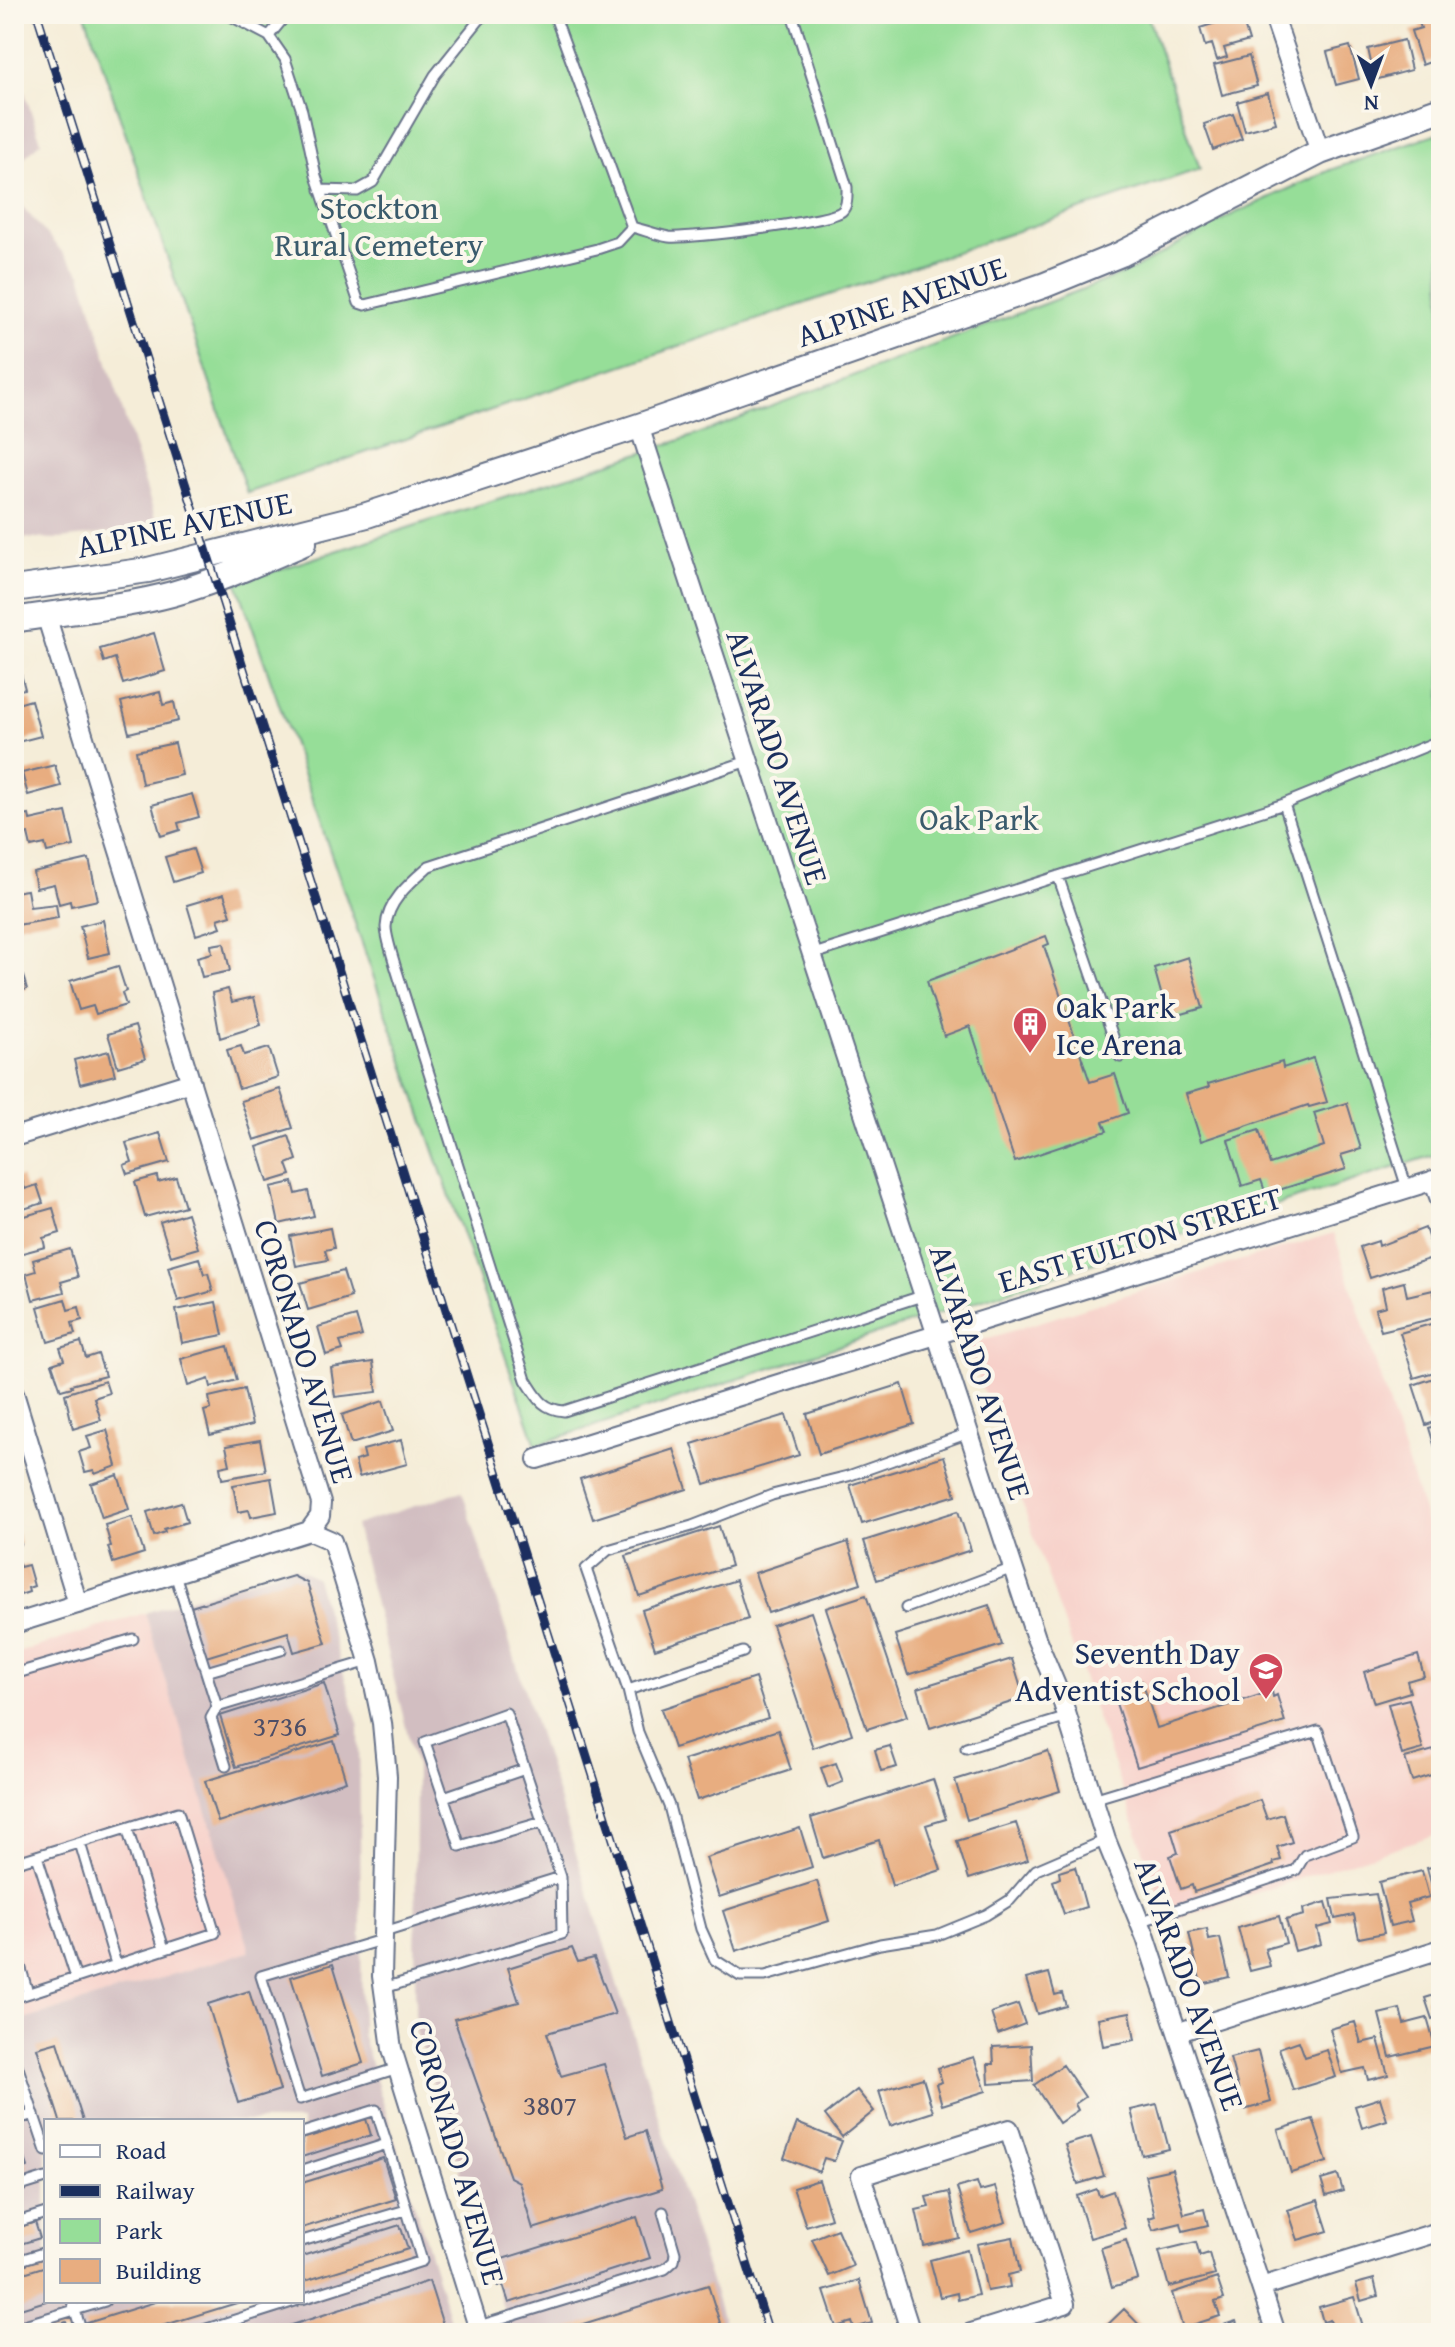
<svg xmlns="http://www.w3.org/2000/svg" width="1455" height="2347" viewBox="0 0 1455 2347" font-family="'Gentium Book Plus',serif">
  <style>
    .built { fill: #f7d0c9 }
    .industrial { fill: #d2bec1; fill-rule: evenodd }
    .green { fill: #96de98; stroke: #58867b; stroke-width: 2 }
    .building { fill: #e8ad80 }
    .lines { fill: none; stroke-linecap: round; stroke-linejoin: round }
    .lane-casing { stroke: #677289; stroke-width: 13 }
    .street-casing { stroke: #677289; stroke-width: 22 }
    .secondary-casing { stroke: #677289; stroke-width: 28 }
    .lane { stroke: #fff; stroke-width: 9 }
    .street { stroke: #fff; stroke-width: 18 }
    .secondary { stroke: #fff; stroke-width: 24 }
    .rail-casing { stroke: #1b2f5e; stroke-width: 9 }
    .rail { stroke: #fbf7ec; stroke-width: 6; stroke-dasharray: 18; stroke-linecap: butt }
    .labels { text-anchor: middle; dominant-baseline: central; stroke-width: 8; stroke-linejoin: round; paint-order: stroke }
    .number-label { font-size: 28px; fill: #4e4e66 }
    .park-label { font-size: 32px; fill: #3a5b6c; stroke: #fbf7ec }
    .street-label { font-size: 32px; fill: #1b2f5e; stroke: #fbf7ec }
    .poi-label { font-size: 32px; fill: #1b2f5e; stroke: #fbf7ec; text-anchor: start }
  </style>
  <rect width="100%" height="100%" fill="#fbf7ec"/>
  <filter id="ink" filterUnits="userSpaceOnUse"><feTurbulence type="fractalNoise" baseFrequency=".0125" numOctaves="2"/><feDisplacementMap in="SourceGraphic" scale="16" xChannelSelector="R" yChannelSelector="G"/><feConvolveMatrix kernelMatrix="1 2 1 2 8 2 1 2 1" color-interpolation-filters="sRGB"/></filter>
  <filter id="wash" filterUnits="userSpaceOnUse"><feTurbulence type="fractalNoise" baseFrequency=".006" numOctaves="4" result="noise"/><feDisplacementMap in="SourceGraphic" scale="32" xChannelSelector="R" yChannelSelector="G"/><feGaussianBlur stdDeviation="1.8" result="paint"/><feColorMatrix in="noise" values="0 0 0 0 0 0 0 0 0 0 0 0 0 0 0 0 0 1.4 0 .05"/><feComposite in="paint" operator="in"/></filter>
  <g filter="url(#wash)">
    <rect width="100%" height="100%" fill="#f5edd8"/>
    <path class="built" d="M1334,1233L1441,1568V1833L1168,1921L967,1345L1154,1286Z
      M145,1613L251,1951L14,2023V1654Z"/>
    <path class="industrial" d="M14,60L41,142L14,167Z
      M14,197L81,274L158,527L61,539L14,538Z
      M462,1491L727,2333H511L415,2028L416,1767L355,1525Z
      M294,1566L316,1578L359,1727L362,2034L454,2333H14V2023L250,1951L145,1613ZM46,2121H302V2301H46Z"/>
    <path class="green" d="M85,14H1147L1200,169L247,493Z
      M1441,132V1153L1158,1242L536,1445L237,583L693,436L1054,300L1130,271L1229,216L1330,170Z"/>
    <g id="blocks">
      <path class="building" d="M1437,14L1441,27V58L1422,65L1411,31L1421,28L1418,20Z
        M1241,15L1249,41L1224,48L1227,57L1217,60L1212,44L1205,46L1200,28Z
        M1404,40L1411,70L1375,80L1368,49Z
        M1350,46L1359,79L1336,85L1327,52Z
        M1249,56L1257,86L1222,95L1214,65Z
        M1268,93L1276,123L1245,131L1237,102Z
        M1233,114L1242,139L1213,150L1204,124Z
        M154,633L165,671L123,684L115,658L104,662L100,649Z
        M17,659L25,689L14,691V660Z
        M160,692L163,705L174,702L178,721L129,733L121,702Z
        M31,700L41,736L14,743V705Z
        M175,743L182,775L142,784L136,751Z
        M55,765L61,786L28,795L22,773Z
        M192,794L199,817L178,823L180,830L161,836L152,805Z
        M66,812L74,846L47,852L45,844L31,847L28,834L14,837V818L29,815L30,820Z
        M193,849L201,873L173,882L165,857Z
        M89,859L98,900L71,906L70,901L59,904L54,884L36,888L33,872Z
        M27,890L30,907L56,904L58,918L17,925L14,892Z
        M224,894L231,915L218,919L221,927L196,935L187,905Z
        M103,920L110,953L88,958L80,926Z
        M1046,936L1049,944L1044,946L1090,1082L1115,1074L1128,1113L1103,1122L1107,1131L1015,1162L970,1026L944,1036L927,981Z
        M224,943L230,971L202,977L197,957L212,953L211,945Z
        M1188,957L1203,1008L1168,1018L1154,968Z
        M19,962L27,989L14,993V964Z
        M118,966L126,991L122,993L126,1005L96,1014L93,1006L79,1010L70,981Z
        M228,989L232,1002L254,997L261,1025L220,1038L212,993Z
        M135,1026L145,1059L118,1067L108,1034Z
        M241,1046L244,1055L269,1048L278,1077L239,1089L227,1050Z
        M109,1051L115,1075L80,1084L74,1060Z
        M1313,1058L1327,1102L1309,1107L1308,1105L1201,1141L1186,1094L1209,1087L1208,1084L1282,1062L1283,1068Z
        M280,1089L293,1128L254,1140L241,1101Z
        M1347,1103L1361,1149L1341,1155L1346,1169L1266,1194L1261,1180L1242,1186L1228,1140L1259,1130L1270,1164L1324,1146L1314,1113Z
        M160,1133L169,1162L127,1174L124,1165L132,1162L126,1143Z
        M289,1136L297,1160L287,1164L291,1175L268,1182L257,1147Z
        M157,1176L158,1182L176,1177L185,1206L145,1217L135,1182Z
        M21,1177L25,1189L37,1185L43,1203L14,1212V1179Z
        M293,1182L296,1194L308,1191L314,1216L279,1224L271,1187Z
        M53,1208L60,1233L43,1238L45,1247L19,1254L14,1237V1219Z
        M187,1213L198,1248L171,1256L160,1222Z
        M330,1228L334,1248L325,1250L328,1260L296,1266L290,1236Z
        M1425,1228L1435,1257L1370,1278L1360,1247L1378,1241L1379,1246Z
        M70,1249L78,1277L61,1282L64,1292L33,1300L26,1274L36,1271L33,1260Z
        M199,1258L204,1274L208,1273L213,1291L178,1301L168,1267Z
        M343,1271L351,1297L308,1310L300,1283Z
        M1404,1282L1407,1296L1433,1290L1439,1317L1381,1331L1375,1309L1386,1306L1382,1288Z
        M65,1299L68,1310L79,1307L82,1320L72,1323L75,1334L48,1342L38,1307Z
        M216,1302L223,1335L182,1343L176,1310Z
        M356,1316L362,1336L340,1342L343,1350L326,1355L318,1327Z
        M1441,1321V1344L1433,1346L1441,1370L1414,1378L1400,1333Z
        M81,1342L86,1358L98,1354L105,1376L71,1385L72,1387L61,1390L52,1364L64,1360L60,1348Z
        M228,1346L237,1380L211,1387L209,1379L188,1386L181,1359Z
        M373,1362L377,1392L335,1397L331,1368Z
        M1434,1378L1439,1393L1441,1392V1420L1426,1425L1413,1385Z
        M105,1381L109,1393L94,1398L101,1420L73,1429L65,1394Z
        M902,1384L914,1424L819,1454L807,1414Z
        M244,1389L252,1425L210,1435L204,1411L211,1409L209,1397Z
        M383,1401L393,1431L351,1444L342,1415Z
        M786,1415L799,1455L705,1484L692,1444Z
        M1441,1424V1464H1440L1429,1428Z
        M107,1430L117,1466L95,1474L94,1470L85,1472L79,1452L91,1448L87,1436Z
        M260,1440L266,1471L222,1479L220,1467L230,1465L226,1446Z
        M401,1440L407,1464L359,1477L355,1461L365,1458L363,1450Z
        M674,1449L687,1489L593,1519L580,1479Z
        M944,1456L956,1495L862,1524L850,1485Z
        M118,1475L129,1509L102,1518L91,1484Z
        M271,1478L277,1512L251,1517L249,1510L238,1512L233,1485Z
        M181,1502L187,1522L164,1529L165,1532L154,1536L147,1512Z
        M958,1511L971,1550L877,1580L864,1541Z
        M132,1517L144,1553L113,1563L108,1547L111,1546L105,1525Z
        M14,1525L21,1544L14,1546Z
        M719,1526L731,1566L639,1596L626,1556Z
        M848,1542L861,1583L768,1613L755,1573Z
        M18,1561L20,1567L28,1565L34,1586L28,1588L29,1592L14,1597V1563Z
        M293,1576L307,1583L326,1643L294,1652L288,1632L206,1657L191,1607Z
        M736,1580L748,1619L655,1649L642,1610Z
        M866,1595L907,1716L867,1729L826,1608Z
        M989,1605L1002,1645L908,1675L895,1635Z
        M811,1612L852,1734L813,1748L772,1625Z
        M1418,1655L1424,1676L1407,1681L1410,1692L1374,1703L1364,1672Z
        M1012,1659L1024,1698L930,1728L918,1688Z
        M755,1678L768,1718L674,1748L661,1709Z
        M1142,1681L1157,1728L1272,1691L1273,1697L1277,1695L1285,1722L1137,1767L1112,1691Z
        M324,1683L340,1735L236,1767L220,1716Z
        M1409,1699L1423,1749L1402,1755L1388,1704Z
        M778,1730L791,1770L697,1800L684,1760Z
        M334,1741L346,1781L218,1822L205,1781Z
        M890,1746L897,1767L881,1771L875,1750Z
        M1441,1748V1772L1412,1781L1405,1758Z
        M1048,1751L1060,1791L967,1820L955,1780Z
        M836,1763L843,1782L828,1788L821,1768Z
        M933,1779L946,1819L926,1825L941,1870L892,1886L879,1840L823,1858L811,1818Z
        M1260,1800L1267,1819L1283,1814L1292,1842L1277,1847L1281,1860L1273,1862L1274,1865L1194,1892L1192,1885L1181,1889L1170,1856L1178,1853L1171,1830Z
        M1016,1823L1028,1860L969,1879L957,1841Z
        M800,1828L812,1867L719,1897L706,1858Z
        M1441,1865V1908L1438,1909L1427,1868Z
        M1075,1867L1086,1907L1064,1914L1053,1881L1060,1878L1059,1872Z
        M1422,1871L1429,1897L1407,1903L1412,1921L1390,1926L1379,1882Z
        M817,1881L829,1921L736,1951L723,1911Z
        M1376,1894L1384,1933L1359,1938L1354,1915L1335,1919L1331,1899Z
        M1326,1902L1332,1924L1317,1928L1321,1944L1295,1951L1286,1920L1304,1915L1303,1909Z
        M1279,1916L1286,1943L1265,1949L1270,1966L1250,1971L1238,1928Z
        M1207,1929L1209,1940L1220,1938L1229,1977L1201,1984L1189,1933Z
        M572,1948L578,1962L594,1958L615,2014L547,2033L561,2076L604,2064L627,2137L645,2131L662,2189L533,2229L519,2182L510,2177L454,2019L519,2002L508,1968Z
        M333,1964L363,2063L322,2076L291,1977Z
        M1049,1973L1055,1995L1062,1993L1066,2006L1037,2014L1026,1979Z
        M249,1991L280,2090L238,2103L208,2004Z
        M1441,1993V2025H1440L1438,2017L1432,2019L1425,1998Z
        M1018,2004L1025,2024L998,2034L991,2013Z
        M1400,2009L1404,2024L1427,2018L1435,2046L1390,2057L1379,2014Z
        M1130,2012L1135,2040L1103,2046L1098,2018Z
        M1355,2022L1361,2043L1378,2039L1388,2075L1368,2080L1365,2068L1342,2073L1330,2029Z
        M1299,2041L1305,2057L1327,2050L1336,2077L1293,2090L1279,2048Z
        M58,2042L83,2121H60L37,2048Z
        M1031,2045L1033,2081L989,2084L988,2064H994L993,2047Z
        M1258,2051L1271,2102L1244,2110L1230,2058Z
        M974,2057L986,2091L942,2105L936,2084L942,2082L938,2068Z
        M1063,2065L1085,2097L1075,2104L1078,2110L1059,2123L1034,2085Z
        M923,2078L933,2112L890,2126L879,2091Z
        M857,2090L874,2111L842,2137L825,2115Z
        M1380,2098L1387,2120L1362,2128L1355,2106Z
        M1157,2104L1169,2149L1142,2155L1131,2110Z
        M366,2119L371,2135L302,2157V2139Z
        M1313,2119L1327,2162L1291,2173L1278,2130Z
        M797,2123L842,2141L834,2161L824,2158L819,2172L784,2158Z
        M17,2134L28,2167L14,2172V2135Z
        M1091,2137L1104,2176L1078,2184L1065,2145Z
        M383,2158L396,2199L302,2228V2183Z
        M1172,2169L1184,2214L1204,2209L1208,2225L1183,2231L1181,2223L1153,2230L1149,2218L1155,2216L1145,2175Z
        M1338,2175L1343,2191L1326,2196L1321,2180Z
        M819,2180L831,2218L806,2226L793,2188Z
        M977,2182L980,2191L995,2187L1006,2222L971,2233L957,2188Z
        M1097,2189L1099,2196L1113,2191L1125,2228L1090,2238L1077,2196Z
        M949,2192L959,2238L924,2246L916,2210L929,2207L926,2197Z
        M1318,2200L1328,2231L1298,2240L1288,2210Z
        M637,2217L650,2258L509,2303L503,2285L498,2287L495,2278L500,2276L496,2261Z
        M35,2222L40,2238L14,2246V2229Z
        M400,2225L408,2249L302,2282V2256Z
        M837,2229L853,2266L829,2276L812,2239Z
        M1013,2237L1020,2272L1008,2275L1010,2287L987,2291L977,2244Z
        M1126,2240L1138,2279L1112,2287L1101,2248Z
        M1196,2242L1200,2256L1209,2253L1215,2275L1169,2287L1159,2251Z
        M967,2250L978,2295L958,2300L957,2293L940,2297L930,2260Z
        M46,2266V2301L14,2311V2276Z
        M1217,2278L1224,2299L1215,2302L1220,2316L1183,2328L1172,2293Z
        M1374,2279L1378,2296L1361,2301L1356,2284Z
        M859,2280L872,2323L854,2328L852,2322L836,2327L824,2291Z
        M429,2281L443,2325L417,2333H267Z
        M708,2285L721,2326L700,2333H554Z
        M1354,2297L1365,2333H1334L1330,2320L1323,2322L1319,2307Z
        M158,2301H240V2302L139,2333H87L84,2324Z
        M1124,2309L1147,2333H1099Z
        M1236,2321L1240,2333H1201V2332Z
        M66,2322L70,2333H33V2332Z"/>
    </g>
  </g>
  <g filter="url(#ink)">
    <use href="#blocks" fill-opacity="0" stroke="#677289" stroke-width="2"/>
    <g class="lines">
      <g class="lane-casing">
        <path id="lane" d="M227,14L269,36L285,59L302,111L316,176L359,303L365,305L597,249L618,242L632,227C644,230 657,235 669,237C691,239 830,222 842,211C848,206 847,194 847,187L792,14
          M554,14L632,227
          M269,36L287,14
          M320,190L357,191L373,182L435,75L484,14
          M748,761L429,866C412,881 387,901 386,927C386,940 398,973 402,988L526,1380C537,1397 542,1409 564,1411L925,1295
          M1284,804L1441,740
          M1058,876L1120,1057
          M811,955L1284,804L1407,1188
          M969,1433L848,1476L772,1495L692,1526L608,1550L586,1569L628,1690L638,1732L669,1806L701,1929L715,1960L740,1976H765L880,1944L937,1935L986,1915L1010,1900L1036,1870L1106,1840
          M175,1574L206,1672
          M906,1608L1013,1568
          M281,1650L206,1672L217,1707L369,1661
          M14,1674L133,1639
          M628,1690L743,1652
          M217,1707L211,1718L226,1766
          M966,1748L1068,1717
          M444,1797L525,1769
          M1093,1799L1318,1731L1353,1837L1305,1855L1296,1870L1139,1922
          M127,1828L164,1949
          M80,1843L116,1964
          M37,1856L76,1978
          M14,1863L178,1812L215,1933L14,1998
          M381,1933L561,1877
          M381,1940L261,1976L300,2099L398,2068
          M14,1945L28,1993
          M384,1988L562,1934L561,1877L506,1713L425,1742L460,1846L543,1822
          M14,2056L46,2151
          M14,2120L34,2114
          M302,2133L376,2110L387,2144L302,2171
          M14,2188L46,2178
          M14,2223L46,2213
          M302,2241L406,2210
          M14,2262L46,2252
          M302,2299L422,2261L387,2144
          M72,2301L82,2333
          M14,2328L105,2301
          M194,2333L295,2301
          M456,2333L665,2269L674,2261L675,2253L663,2212"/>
      </g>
      <g class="street-casing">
        <path id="street" d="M1273,14L1320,152
          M639,426L1036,1638L1062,1700L1106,1840L1146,1938L1276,2333
          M46,615L321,1503L320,1516L309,1531
          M14,1137L191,1082
          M1433,1180L1441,1202
          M14,1393L78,1604
          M537,1459L1441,1178
          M309,1531L332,1541L369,1661L382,1723L387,1776L382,1976L392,2049L480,2333
          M14,1624L309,1531
          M1179,2032L1441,1949
          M1261,2287L1441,2231
          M911,2333L861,2176L1009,2129L1065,2304L971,2333"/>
      </g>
      <g class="secondary-casing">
        <path id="secondary" d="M14,589L148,570L367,515L639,426L1045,285L1121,254L1320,152L1441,109
          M14,620C66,611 120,608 172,594C218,581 260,562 304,543"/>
      </g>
      <use href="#lane" class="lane"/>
      <use href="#street" class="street"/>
      <use href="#secondary" class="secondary"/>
      <g class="rail-casing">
        <path id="rail" d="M37,14L769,2333"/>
      </g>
      <use href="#rail" class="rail"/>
    </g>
  </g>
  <defs>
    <g id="building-pin" transform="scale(1.8)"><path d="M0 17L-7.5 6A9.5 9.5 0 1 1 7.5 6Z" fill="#d1495b" stroke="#fbf7ec"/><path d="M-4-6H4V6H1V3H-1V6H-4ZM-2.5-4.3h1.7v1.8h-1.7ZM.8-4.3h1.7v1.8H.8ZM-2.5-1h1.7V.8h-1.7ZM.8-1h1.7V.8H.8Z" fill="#fff"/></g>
    <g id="school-pin" transform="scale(1.8)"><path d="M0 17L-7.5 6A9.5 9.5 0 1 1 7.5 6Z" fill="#d1495b" stroke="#fbf7ec"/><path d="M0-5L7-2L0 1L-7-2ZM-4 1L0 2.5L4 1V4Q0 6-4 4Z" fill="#fff"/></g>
  </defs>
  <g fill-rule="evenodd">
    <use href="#building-pin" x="1030" y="1024"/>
    <use href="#school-pin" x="1266" y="1670"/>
  </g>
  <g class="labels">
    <g class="number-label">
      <text x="280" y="1725">3736</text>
      <text x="550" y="2104">3807</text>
    </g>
    <g class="park-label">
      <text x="379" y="207">Stockton<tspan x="379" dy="37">Rural Cemetery</tspan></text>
      <text x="979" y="818">Oak Park</text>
    </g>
    <g class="street-label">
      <text transform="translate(901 301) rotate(-19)">ALPINE AVENUE</text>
      <text transform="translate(184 524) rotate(-12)">ALPINE AVENUE</text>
      <text transform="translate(778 757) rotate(72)">ALVARADO AVENUE</text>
      <text transform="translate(1140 1239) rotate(-17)">EAST FULTON STREET</text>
      <text transform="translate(305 1351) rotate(73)">CORONADO AVENUE</text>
      <text transform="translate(981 1372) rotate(72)">ALVARADO AVENUE</text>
      <text transform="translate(1190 1984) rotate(70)">ALVARADO AVENUE</text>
      <text transform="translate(458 2152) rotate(74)">CORONADO AVENUE</text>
    </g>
    <g class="poi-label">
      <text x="1056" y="1006">Oak Park<tspan x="1056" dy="37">Ice Arena</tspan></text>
      <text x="1240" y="1652" text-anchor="end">Seventh Day<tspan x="1240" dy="37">Adventist School</tspan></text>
    </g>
  </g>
  <rect width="1455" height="2347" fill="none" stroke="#fbf7ec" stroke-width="48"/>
  <rect x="44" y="2119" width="260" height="184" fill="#fbf7ec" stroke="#a1a7b3" stroke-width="2"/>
  <rect x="60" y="2145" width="40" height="12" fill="#ffffff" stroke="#a1a7b3" stroke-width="2"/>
  <text x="116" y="2159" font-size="24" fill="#1b2f5e">Road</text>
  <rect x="60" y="2185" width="40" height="12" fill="#1b2f5e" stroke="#a1a7b3" stroke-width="2"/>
  <text x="116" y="2199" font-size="24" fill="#1b2f5e">Railway</text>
  <rect x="60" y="2219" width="40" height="24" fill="#96de98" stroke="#a1a7b3" stroke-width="2"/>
  <text x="116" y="2239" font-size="24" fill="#1b2f5e">Park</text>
  <rect x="60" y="2259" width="40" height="24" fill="#e8ad80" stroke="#a1a7b3" stroke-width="2"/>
  <text x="116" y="2279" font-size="24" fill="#1b2f5e">Building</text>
  <g transform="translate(1371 84) rotate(179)" stroke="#fbf7ec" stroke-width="6" paint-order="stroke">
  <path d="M0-6L14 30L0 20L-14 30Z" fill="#1b2f5e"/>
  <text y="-12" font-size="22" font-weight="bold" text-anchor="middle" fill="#1b2f5e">N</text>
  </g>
</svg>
